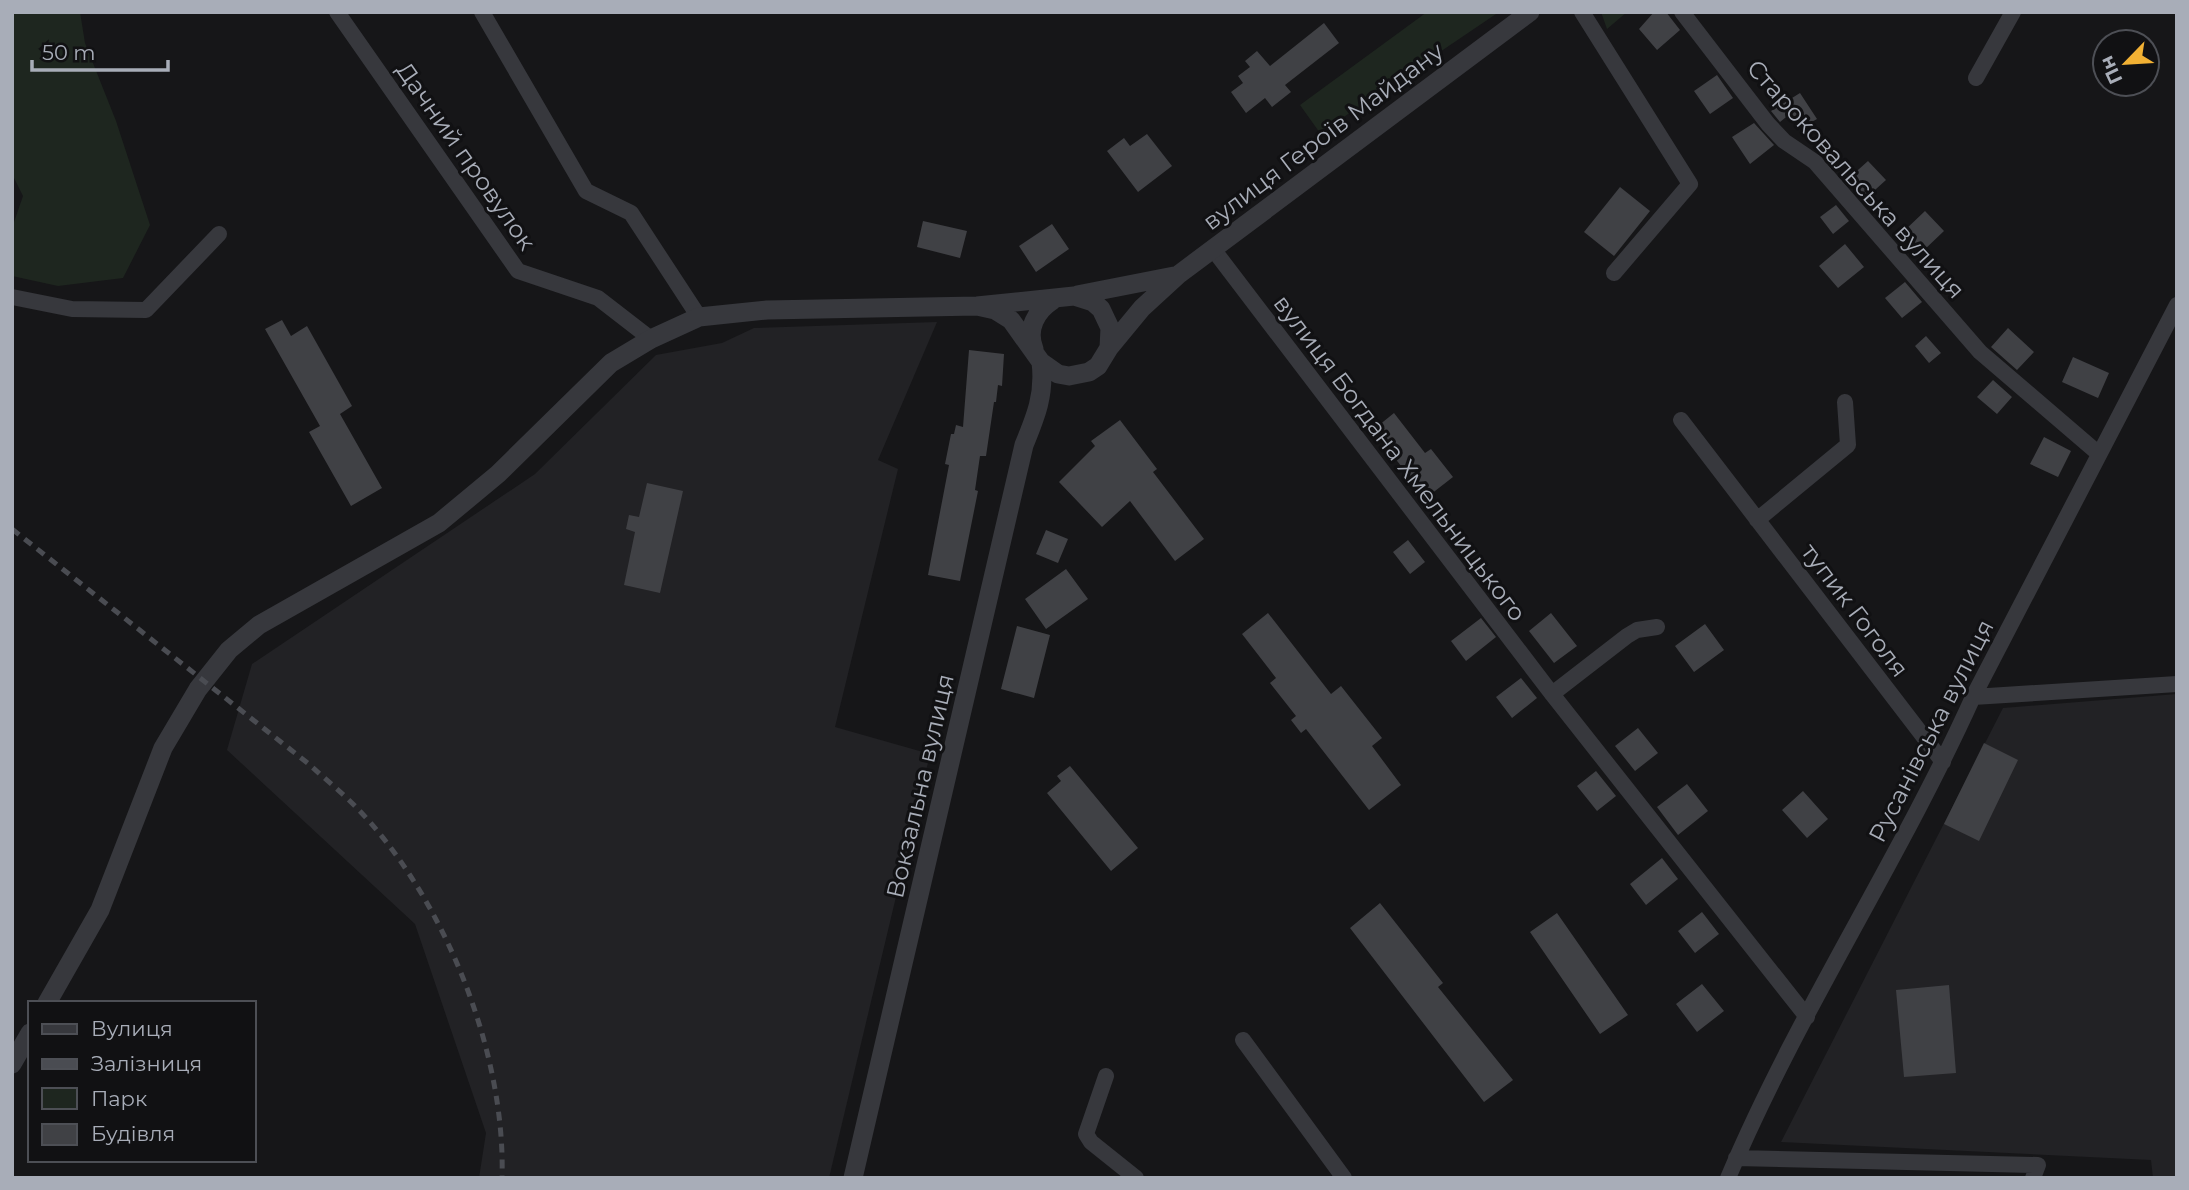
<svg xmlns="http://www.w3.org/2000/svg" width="2189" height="1190" viewBox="0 0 2189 1190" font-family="Montserrat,sans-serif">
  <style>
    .built { fill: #222225 }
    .green { fill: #1e261f }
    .building { fill: #404145 }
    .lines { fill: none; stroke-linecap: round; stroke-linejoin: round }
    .minor { stroke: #37383d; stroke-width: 16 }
    .tertiary { stroke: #37383d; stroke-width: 19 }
    .rail { stroke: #4a4c52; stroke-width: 5; stroke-dasharray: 9 7; stroke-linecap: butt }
    .labels { text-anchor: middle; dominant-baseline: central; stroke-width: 6; stroke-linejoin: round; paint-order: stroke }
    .street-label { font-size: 24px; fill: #a8adb8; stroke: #111113 }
  </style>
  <rect width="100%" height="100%" fill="#161618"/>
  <path class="built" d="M937,322L878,460L898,469L835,727L930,754L829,1178H479L486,1133L415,924L227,750L252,664L535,474L656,355L722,343L754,328Z
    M2177,694V1178H2153L2151,1160L1781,1142L2003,708Z"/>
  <path class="green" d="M12,12H80L85,43L116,121L150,225L123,278L58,286L12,276V228L23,196L12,174Z
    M1427,12H1499L1320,133L1300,105Z
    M1601,12H1627L1607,29Z"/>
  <path class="building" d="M1654,12H1666L1680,30L1657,50L1639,29Z
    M1324,23L1339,43L1285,85L1291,92L1272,107L1265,98L1246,113L1231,92L1243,83L1238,76L1250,67L1245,61L1257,51L1270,66Z
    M1717,75L1733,98L1710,114L1694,91Z
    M1800,93L1817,119L1803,127L1791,113L1780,122L1771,111Z
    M1754,123L1774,145L1750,164L1732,137Z
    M1147,134L1172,166L1138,192L1107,151L1124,138L1130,146Z
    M1868,161L1886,180L1866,198L1849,178Z
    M1620,187L1650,211L1614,256L1584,232Z
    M1836,205L1849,221L1833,234L1820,217Z
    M1925,211L1944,231L1923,251L1904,231Z
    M923,221L967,231L960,258L917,247Z
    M1052,224L1069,249L1036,272L1019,246Z
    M1845,244L1864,267L1838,288L1819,266Z
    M1905,282L1922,302L1902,318L1885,298Z
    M282,320L291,336L307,326L352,406L340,414L382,488L351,506L309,432L320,426L265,329Z
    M2008,328L2034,352L2017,370L1991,347Z
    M1926,336L1941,353L1929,363L1915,346Z
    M969,350L1004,354L1002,386L998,385L996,402H994L986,456H980L975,490L978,491L960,581L928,575L949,465L945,464L951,434H954L956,425L963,427Z
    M2073,357L2109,373L2098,398L2062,382Z
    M1993,380L2012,397L1997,414L1977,397Z
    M1394,413L1425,453L1431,449L1453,477L1426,498L1373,430Z
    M1120,420L1157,469L1153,472L1204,539L1175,561L1130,501L1102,527L1059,482L1095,446L1091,441Z
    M2044,437L2071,451L2058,477L2030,464Z
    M647,483L683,491L660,593L624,585L635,532L626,529L629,515L639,517Z
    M1046,530L1068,539L1058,563L1036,554Z
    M1408,540L1425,562L1410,574L1393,552Z
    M1066,569L1088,599L1046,629L1025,599Z
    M1268,613L1331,694L1341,686L1382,738L1372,746L1401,785L1369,810L1306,729L1301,733L1291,720L1296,716L1270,683L1276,678L1242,634Z
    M1551,613L1577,646L1554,663L1529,631Z
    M1481,618L1496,637L1466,661L1451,641Z
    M1705,624L1724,650L1694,672L1675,646Z
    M1017,626L1050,635L1034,698L1001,689Z
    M1521,678L1537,698L1512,718L1496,697Z
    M1638,728L1658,753L1635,771L1615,746Z
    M1984,743L2018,760L1979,841L1944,824Z
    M1070,766L1138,848L1111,871L1047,793L1061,781L1057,776Z
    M1596,771L1616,796L1597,811L1577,786Z
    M1687,784L1708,811L1678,835L1657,807Z
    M1803,791L1828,819L1807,838L1782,810Z
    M1662,858L1678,879L1646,905L1630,884Z
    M1380,903L1443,983L1438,987L1513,1080L1484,1102L1350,928Z
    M1702,912L1719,934L1695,953L1678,931Z
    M1557,913L1628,1015L1600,1034L1530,932Z
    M1702,984L1724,1011L1697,1032L1676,1004Z
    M1949,985L1956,1073L1904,1077L1896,990Z"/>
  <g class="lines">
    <path class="minor" d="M337,12L518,271L598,298L651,339
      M482,12L586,191L631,213L699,317
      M1582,12L1690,184L1614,273
      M1682,12L1768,124L1784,141L1815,162L1980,352L2099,454
      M1976,78L2013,12
      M1213,249L1552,694L1807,1017
      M12,297L72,309L146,310L219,234
      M1681,420L1943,762
      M1757,520L1848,445L1845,402
      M1552,694L1627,636L1637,630L1657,627
      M1973,697L2177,684
      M1243,1040L1344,1178
      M1106,1076L1086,1134L1091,1142L1136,1178
      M1736,1158L2038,1165L2033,1178
      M1728,1178C1798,1012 1899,861 1973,697L2177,305"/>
    <path class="tertiary" d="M1077,295L1174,276
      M1109,348L1142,308L1178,275L1530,12
      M1034,349C1026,329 1036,311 1053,300
      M47,1003L100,910L163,748L198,689L229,650L259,625L439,523L498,474L611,363L651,339L699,317L767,310L977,306L1074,296L1093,302L1101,309L1110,328L1109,348L1098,366L1089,372L1069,376L1058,374L1041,362L1011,320L995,310L977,306
      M12,1064L30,1033
      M853,1178L1024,445C1036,416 1045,394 1041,362"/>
    <path class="rail" d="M12,529L310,765C324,778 340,791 354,805C443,895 506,1051 502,1178"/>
  </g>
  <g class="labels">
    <g class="street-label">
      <text transform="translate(1323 136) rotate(-37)">вулиця Героїв Майдану</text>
      <text transform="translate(466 156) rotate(55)">Дачний провулок</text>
      <text transform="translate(1856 179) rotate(48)">Староковальська вулиця</text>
      <text transform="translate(1400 458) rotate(53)">вулиця Богдана Хмельницького</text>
      <text transform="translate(1855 610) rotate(53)">тупик Гоголя</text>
      <text transform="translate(1931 731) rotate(-63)">Русанівська вулиця</text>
      <text transform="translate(920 786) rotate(-77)">Вокзальна вулиця</text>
    </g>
  </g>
  <rect width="2189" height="1190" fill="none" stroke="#a8adb8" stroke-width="28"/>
  <rect x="28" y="1001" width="228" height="161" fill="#111113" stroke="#4d4f55" stroke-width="2"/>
  <rect x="42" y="1024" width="35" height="10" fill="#37383d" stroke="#4d4f55" stroke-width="2"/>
  <text x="91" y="1036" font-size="21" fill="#a8adb8">Вулиця</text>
  <rect x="42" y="1059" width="35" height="10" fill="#4a4c52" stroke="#4d4f55" stroke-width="2"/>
  <text x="91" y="1071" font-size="21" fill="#a8adb8">Залізниця</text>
  <rect x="42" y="1088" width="35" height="21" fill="#1e261f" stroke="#4d4f55" stroke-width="2"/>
  <text x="91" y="1106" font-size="21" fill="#a8adb8">Парк</text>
  <rect x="42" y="1124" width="35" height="21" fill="#404145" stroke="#4d4f55" stroke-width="2"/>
  <text x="91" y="1141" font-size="21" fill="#a8adb8">Будівля</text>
  <g transform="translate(2126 63) rotate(245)"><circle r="33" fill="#111113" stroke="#4d4f55" stroke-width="2"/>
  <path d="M0-5L12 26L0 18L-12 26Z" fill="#f2b134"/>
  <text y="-10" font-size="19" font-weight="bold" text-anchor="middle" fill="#a8adb8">Пн</text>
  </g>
  <path d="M32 60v10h136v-10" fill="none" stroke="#a8adb8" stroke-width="3.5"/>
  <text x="42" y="60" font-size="21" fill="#a8adb8" stroke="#111113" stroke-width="5" paint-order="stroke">50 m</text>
</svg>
